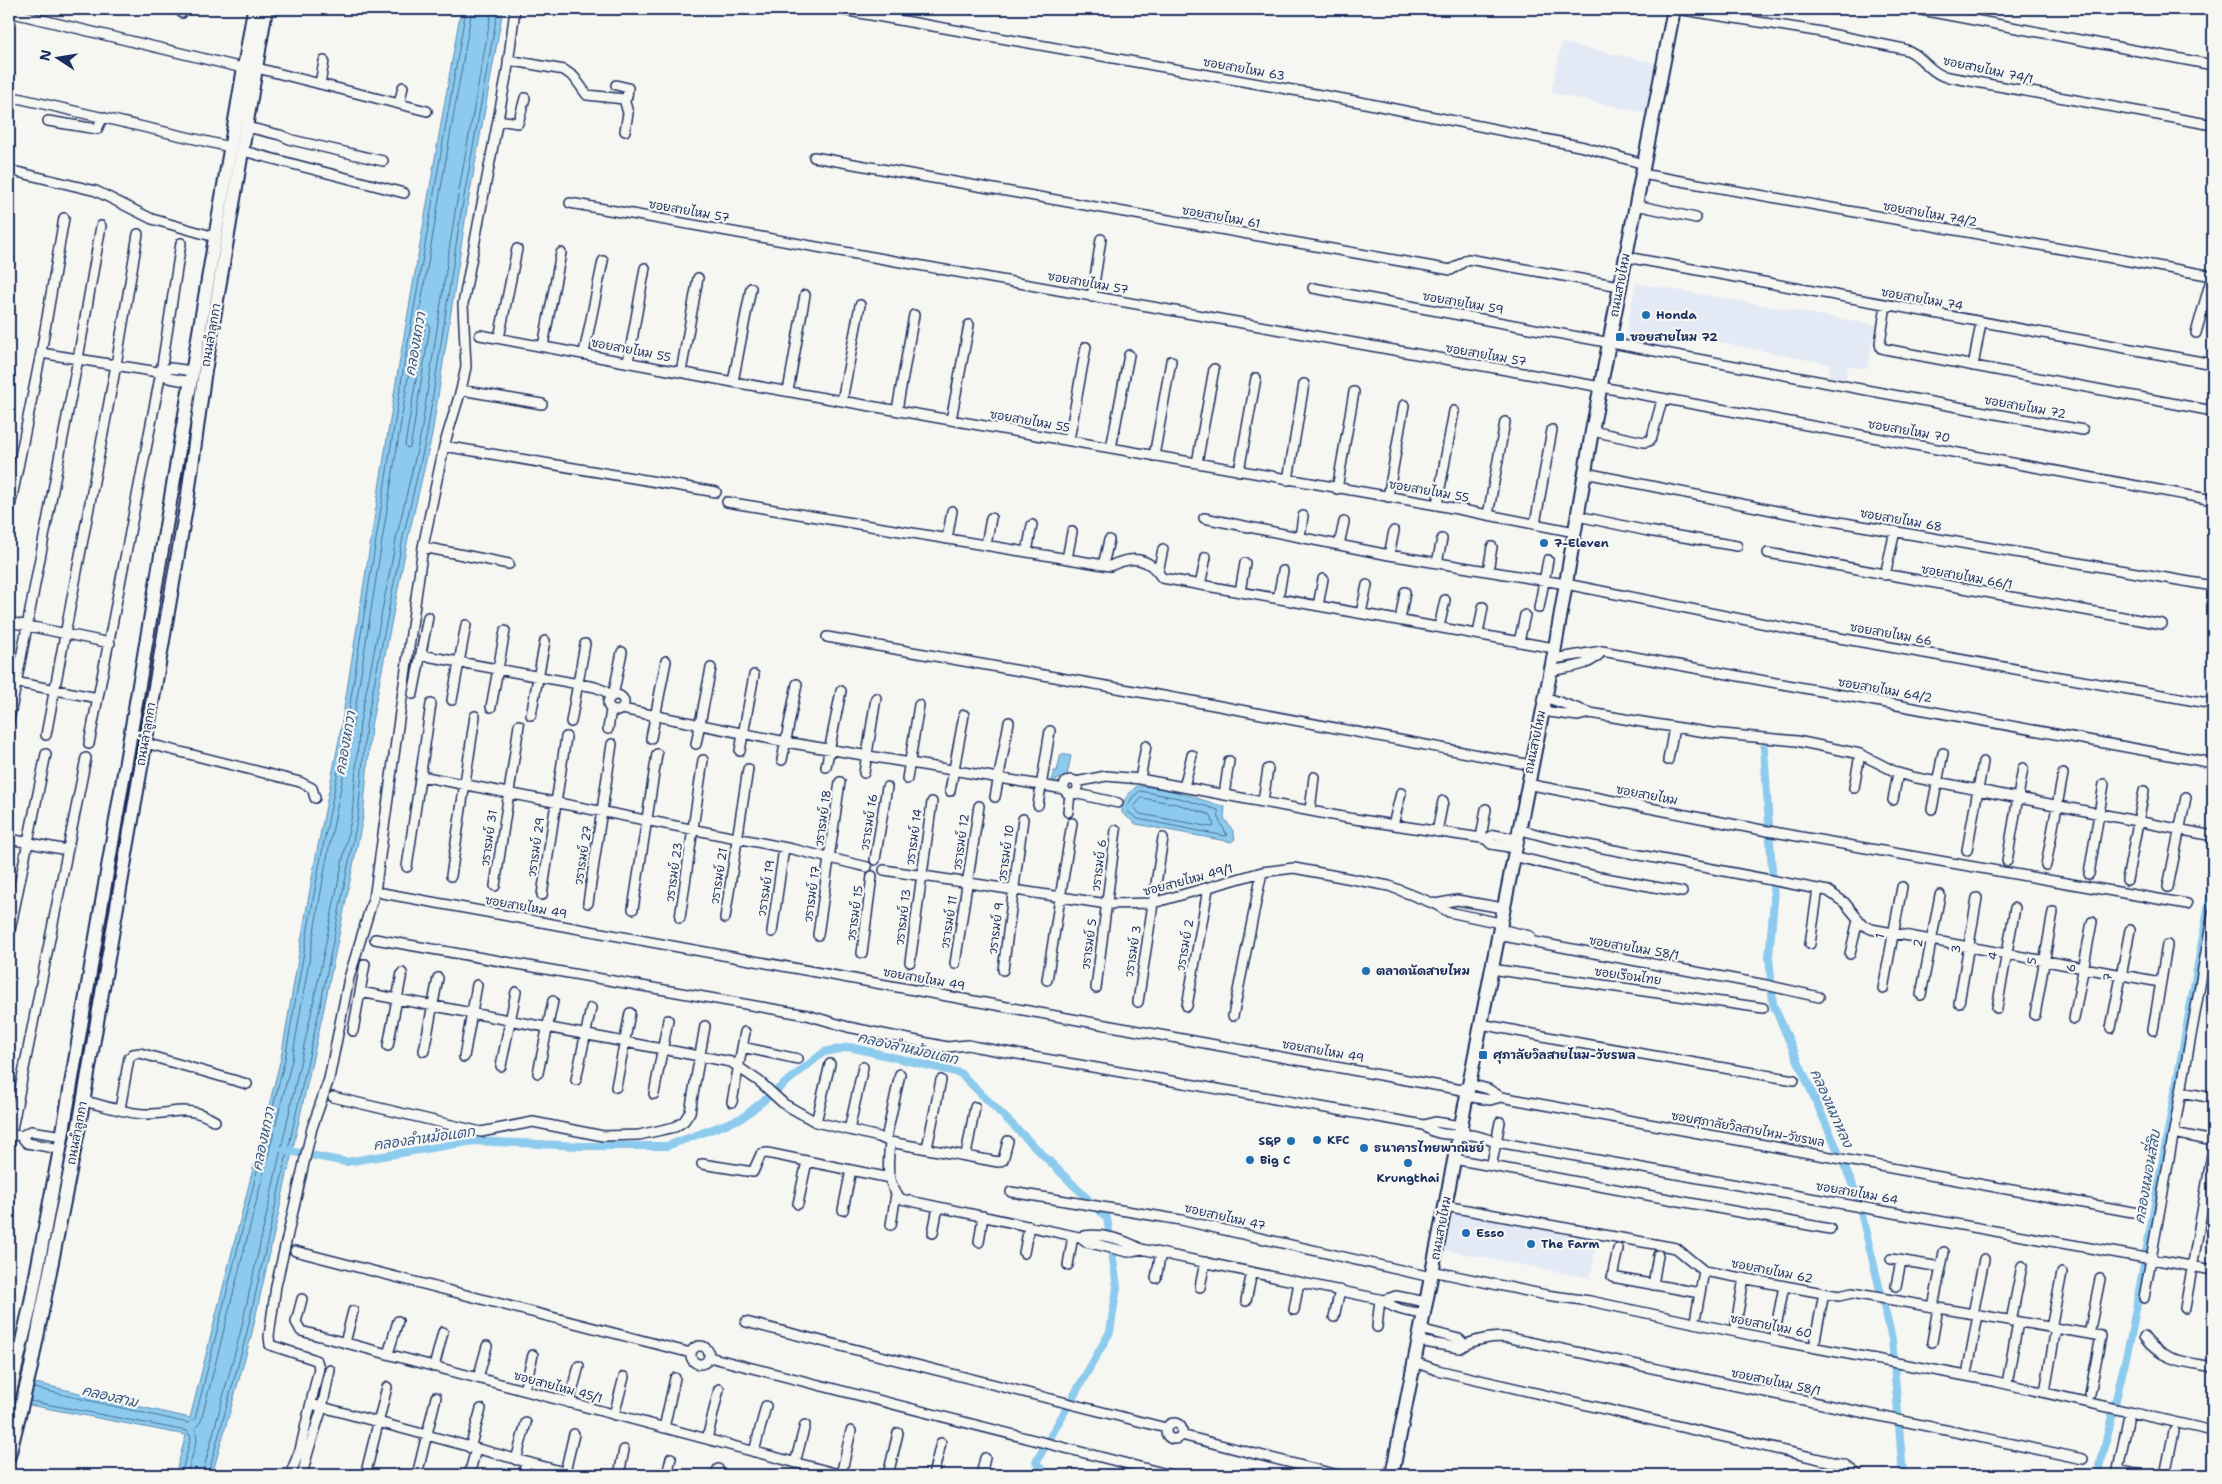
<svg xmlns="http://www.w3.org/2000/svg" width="2222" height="1484" viewBox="0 0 2222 1484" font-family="'Shantell Sans','Playpen Sans Thai',sans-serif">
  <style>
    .built { fill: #e3eaf5 }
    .water { fill: #8ccbed; stroke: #5f8db4 }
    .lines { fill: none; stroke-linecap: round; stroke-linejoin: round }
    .shore { stroke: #486d97; stroke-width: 1 }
    .canal { stroke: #8ccbed; stroke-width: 8 }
    .minor-casing { stroke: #1b2f5e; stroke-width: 12 }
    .secondary-casing { stroke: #1b2f5e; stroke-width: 16 }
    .minor { stroke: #f6f6f2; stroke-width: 9 }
    .secondary { stroke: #f6f6f2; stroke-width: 12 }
    .poi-dot { fill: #1f6fb2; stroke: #f6f6f2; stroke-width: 2 }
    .labels { text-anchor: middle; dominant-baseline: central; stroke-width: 4.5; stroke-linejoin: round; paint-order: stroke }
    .street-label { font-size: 12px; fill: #1b2f5e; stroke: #f6f6f2 }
    .poi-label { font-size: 12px; font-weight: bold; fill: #1b2f5e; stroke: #f6f6f2; text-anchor: start }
    .water-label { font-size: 14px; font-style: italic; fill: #375682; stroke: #f6f6f2 }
  </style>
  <rect width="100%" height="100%" fill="#f6f6f2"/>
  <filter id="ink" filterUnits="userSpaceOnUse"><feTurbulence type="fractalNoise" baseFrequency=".02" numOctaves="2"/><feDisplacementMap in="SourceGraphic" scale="10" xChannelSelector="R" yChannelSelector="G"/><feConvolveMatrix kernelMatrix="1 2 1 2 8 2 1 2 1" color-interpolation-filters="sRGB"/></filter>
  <g filter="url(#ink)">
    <path class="built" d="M1562,43L1665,65L1655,115L1551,93Z
      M1636,283L1876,325L1867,369L1848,366L1844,383L1828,380L1830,364L1670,333L1666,349L1624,342Z
      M1445,1206L1598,1234L1590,1278L1436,1248Z"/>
    <path class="water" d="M461,9H503L466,214L432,435L408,538L371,726L363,817L324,1008L251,1337L212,1475H175L186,1435L9,1401V1377L190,1418L281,1058L314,866L339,740L396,382Z
      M1061,754L1071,756L1067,775L1052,782L1054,771H1057Z
      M1137,786C1168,787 1196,798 1225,807L1224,818L1233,831L1235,839L1231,842L1136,824L1122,813C1121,801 1128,794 1137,786Z"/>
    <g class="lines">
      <path class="shore" d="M428,324L430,326L413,432L410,447L407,448L405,445L425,326Z
        M1140,791L1179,798L1218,810L1219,820L1227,835L1225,836L1138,819L1128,812L1127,806L1133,797Z
        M1142,798L1177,804L1211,815L1214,826L1211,827L1140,814L1134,807Z
        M34,1388L188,1423L195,1419L285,1059L319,867L344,741L401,383L466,9
        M30,1401L187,1431L191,1437L181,1475
        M187,1475L197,1439L195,1429L201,1421L292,1060L325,868L350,742L407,384L472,9
        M202,1475L240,1334L313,1005L352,815L360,723L397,535L421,433L455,212L492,9
        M208,1475L246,1336L320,1007L358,816L366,725L403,537L427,434L461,213L498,9"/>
      <path class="canal" d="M1764,748L1774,901L1769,956L1773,1004L1856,1192L1892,1339L1903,1475
        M284,1150L346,1162L474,1141L581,1146H667L742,1118L824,1052L850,1047L960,1073L1107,1218L1117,1287L1110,1332L1036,1462L1046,1475
        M2098,1475L2131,1336L2213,881"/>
      <g class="minor-casing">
        <path id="minor" d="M837,9L1360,102L1584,147L1644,164
          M1677,9L1816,31L1904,49C1920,53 1927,70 1943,76L2213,125
          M1916,9L2213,65
          M9,12L243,68
          M182,13L183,9
          M508,60L564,70L574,77L587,95L624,99L627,97L628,88L616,85
          M257,68L427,111
          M320,84L324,61
          M9,96L230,147
          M624,99L628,113L625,131
          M399,104L403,87
          M498,120L518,123L525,98
          M48,121L97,129L103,117
          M247,127L280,135L292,140L383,161
          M243,151L404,193
          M814,157L1451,270L1468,259L1620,286
          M9,170L96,191L152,219L215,237
          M1642,174L2213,276
          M570,203L1601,387L2213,500
          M1636,205L1696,218
          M1626,257L2213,364
          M1313,288L2083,430
          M1092,297L1101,239
          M1886,305L1880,343L1881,348L1885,349L2213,411
          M2196,333L2212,276
          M480,335L733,382L1437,505L1575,532
          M499,338L517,249
          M543,346L561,253
          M41,353L164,373L169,378L191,382
          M584,353L603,261
          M628,362L645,268
          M1973,366L1981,323
          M681,372L698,278
          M164,373L170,368L193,371
          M733,382L751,288
          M461,390L542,404
          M788,391L805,295
          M842,401L860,305
          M897,410L914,315
          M951,420L969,325
          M1592,431L1644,442L1649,441L1652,437L1662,400
          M1069,440L1086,347
          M444,446L716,492
          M1111,448L1129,355
          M1154,456L1171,361
          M1197,463L1214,369
          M1239,471L1256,378
          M1585,473L1792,514L2213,586
          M1288,480L1304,384
          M1337,489L1354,392
          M1388,497L1404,405
          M727,502L1110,566C1132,556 1148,556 1162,578L1554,648
          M1437,505L1454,411
          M9,512L41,353L64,218
          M1488,515L1505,422
          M1578,516L1648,531L1737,546
          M1204,518L1389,555L1566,584L1811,633L2213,704
          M1535,524L1552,430
          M1300,537L1303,516
          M947,539L952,511
          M986,545L991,518
          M1339,545L1344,522
          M423,547L509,564
          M1027,552L1032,525
          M1768,553L2162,624
          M1389,555L1394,531
          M1067,559L1072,532
          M1437,563L1442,539
          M1103,565L1109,540
          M1488,571L1492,547
          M1158,572L1163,549
          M1885,575L1895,531
          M1200,585L1206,557
          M1240,592L1245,563
          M1278,598L1283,571
          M1318,606L1323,579
          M1539,608L1548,560
          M1361,613L1367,585
          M1400,620L1405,592
          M9,622L110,643
          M1439,627L1445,600
          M1478,634L1483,607
          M827,637L1214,705L1531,765
          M1519,642L1525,615
          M421,655L595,687L605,691L611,697
          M1553,659L1602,651L2213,763
          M1550,671C1568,667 1591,667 1602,651
          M9,681L98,698
          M413,694L428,617
          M608 703a8 8 0 1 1 16 0a8 8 0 1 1-16 0Z
          M613,696L622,652
          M1545,697L1590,713L1642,722L1712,733L1797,741L1860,754L1898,773L1912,777L2213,836
          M452,700L466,625
          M491,707L505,631
          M622,709L786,742L1064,789
          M1542,711L1578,716L1590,713
          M531,715L545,641
          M9,721L78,359L101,226
          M571,722L585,644
          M608,729L611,710
          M46,735L116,365L138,234
          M651,738L666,661
          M145,743L300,782L312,788L315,798
          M89,744L161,372L181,243
          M696,744L711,668
          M740,751L754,675
          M782,760L797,684
          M1668,760L1674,728
          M826,767L841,691
          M864,773L876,698
          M421,776L792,849L867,867
          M907,779L919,705
          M1140,779L1146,746
          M1064 787a7 7 0 1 1 14 0a7 7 0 1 1-14 0Z
          M1076,782L1106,776L1140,779L1348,818L1481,838L1486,839L1491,844L1515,848
          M1527,784L1762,830L2187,904
          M1184,787L1192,755
          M1854,788L1860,754
          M950,791L964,715
          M1074,793L1118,803
          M1224,795L1229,761
          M995,797L1009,722
          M1893,800L1898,773
          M1263,801L1268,769
          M1038,805L1050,731
          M1932,809L1943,753
          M1310,810L1314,777
          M1068,812L1070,794
          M1393,825L1401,793
          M1518,829L1551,838L1828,891L1845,903L1863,925L1871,929L2160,982
          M1437,832L1443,801
          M1481,838L1486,809
          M9,839L67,850
          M1486,839L1494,835L1516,839
          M1967,850L1983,762
          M1513,856L1600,877L1682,892
          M875,860L887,787
          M2007,861L2023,768
          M2046,865L2063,774
          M407,867L431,704
          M884,870L1107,904L1153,903L1262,872L1294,868L1389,886L1435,904L1449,912L1500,923
          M2089,874L2104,784
          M451,876L475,716
          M2127,880L2144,791
          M495,886L519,725
          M2168,887L2186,797
          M382,893L1462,1090
          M542,895L566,737
          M588,903L612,744
          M1435,904L1457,900L1503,908
          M633,909L657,754
          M680,918L703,760
          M725,918L748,769
          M1499,929L1530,936
          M772,932L784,848
          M9,935L46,754
          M818,935L840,782
          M1497,935L1766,985L1819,997
          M375,939L807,1015L848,1027L947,1047L968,1045L977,1047L1424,1125C1436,1137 1454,1134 1470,1135C1478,1135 1488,1140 1497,1142L2213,1270
          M1810,944L1818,889
          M862,953L872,876
          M1850,954L1858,920
          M910,962L932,802
          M955,964L979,806
          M1491,969L1763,1008
          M1003,970L1023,819
          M1047,980L1072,823
          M1096,988L1116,830
          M1883,989L1902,887
          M360,992L731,1062L760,1082L784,1104L816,1122L879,1137L890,1142C888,1164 885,1182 901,1199L1079,1237C1099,1232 1123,1239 1141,1249L1384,1300L1396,1296L1426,1302
          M1921,995L1940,895
          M1138,1002L1163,838
          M1959,1003L1977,898
          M1187,1006L1208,889
          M1997,1008L2015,908
          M2035,1015L2053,912
          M1233,1016L1262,872
          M2074,1019L2092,922
          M1481,1024L1579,1043L1794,1080
          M2111,1028L2130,930
          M2153,1030L2167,945
          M353,1031L365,964
          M388,1046L402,973
          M742,1047L798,1059
          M424,1051L438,978
          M464,1057L477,985
          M501,1066L516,992
          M538,1073L553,1001
          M576,1080L591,1008
          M616,1087L630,1013
          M1464,1088L1469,1084L1488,1089L1501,1097L2138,1213
          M1464,1092L1467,1096L1490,1100L1501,1097
          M2181,1092L2213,1098
          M654,1094L668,1020
          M333,1097L481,1132L533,1122L603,1136L639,1135L675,1127L684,1121L690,1112L705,1026
          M83,1101C103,1105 124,1113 144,1114C173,1115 185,1103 215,1121
          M732,1102L745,1032
          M120,1109L129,1058L133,1054L140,1053L247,1084
          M816,1122L830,1064
          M1424,1125L1435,1122L1461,1126L1464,1129
          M849,1130L863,1067
          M2174,1133L2213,1141
          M9,1134L21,1136L27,1143L60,1149
          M21,1136L31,1131L63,1136
          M886,1139L900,1074
          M890,1142L998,1162L1003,1160L1008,1141
          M9,1144L86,758
          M927,1148L941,1080
          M966,1155L975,1107
          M1454,1159L1830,1229
          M1492,1163L1500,1122
          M702,1164L753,1172L761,1154L767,1153L890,1178
          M1011,1192L1181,1220L1431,1277
          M798,1204L807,1161
          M1445,1206L1676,1248L1704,1271L1839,1296L1852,1293L2101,1336L2090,1394
          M843,1210L851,1170
          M891,1225L896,1194
          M933,1233L938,1207
          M1079,1237L1086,1242L1128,1252L1141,1249
          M979,1242L983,1216
          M1618,1249L1612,1277L1700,1293
          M295,1251L691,1353
          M1024,1253L1029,1226
          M1891,1259L1941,1267
          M1068,1265L1073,1236
          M1432,1271L1546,1295L1590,1301L1779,1341L1993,1381L2213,1431
          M1156,1278L1161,1253
          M1653,1285L1658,1255
          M1896,1286L1901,1261
          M1200,1287L1205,1262
          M2144,1298L2213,913
          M302,1299L296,1322L301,1331L842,1475
          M1384,1300C1395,1311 1409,1311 1424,1314
          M1246,1301L1252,1272
          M1933,1307L1944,1252
          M2185,1308L2213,1149
          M1294,1310L1299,1282
          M1973,1314L1984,1259
          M1696,1315L1704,1271
          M1334,1317L1340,1290
          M2011,1321L2022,1266
          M746,1322L1166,1428
          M1736,1324L1744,1278
          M1377,1327L1380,1299
          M2051,1328L2062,1273
          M1420,1329L1459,1339L1464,1344
          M1775,1332L1784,1286
          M2089,1334L2100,1279
          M2144,1337C2161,1361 2186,1362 2213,1367
          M1815,1340L1824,1293
          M1418,1341L1460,1348C1473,1339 1495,1336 1510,1338L2083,1459
          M1932,1342L1938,1308
          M345,1343L353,1311
          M691 1355a9 9 0 1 1 18 0a9 9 0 1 1-18 0Z
          M388,1354L398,1321
          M709,1357L1171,1475
          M1414,1362L1437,1370L1845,1465L1858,1475
          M434,1367L443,1332
          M1968,1369L1978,1315
          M478,1378L487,1346
          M2008,1378L2018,1322
          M2046,1386L2056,1328
          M524,1390L533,1355
          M569,1403L579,1366
          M311,1404L575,1475
          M614,1415L624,1377
          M1166 1431a8 8 0 1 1 16 0a8 8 0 1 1-16 0Z
          M664,1428L675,1378
          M1181,1435L1338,1475
          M707,1439L719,1389
          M470,1448L481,1409
          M302,1451L308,1452L302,1475
          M308,1452L322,1408L330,1370
          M754,1452L766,1406
          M516,1460L526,1423
          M795,1463L805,1425
          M367,1468L387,1387
          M2118,1470L2141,1475
          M565,1472L574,1434
          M290,1475L300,1450L319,1368L317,1361L313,1359L270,1345L269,1336L276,1286L312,1128L329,1079L349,978L375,892L423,547L444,446L461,390L466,367L463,304L507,72L515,9
          M417,1475L436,1397
          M469,1475L476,1449
          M523,1475L526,1462
          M619,1475L624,1450
          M667,1475L671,1458
          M716,1475L718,1469
          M841,1475L851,1431
          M888,1475L898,1433
          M933,1475L941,1443
          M981,1475L985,1458
          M2117,1475L2128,1420
          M2165,1475L2174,1431"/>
      </g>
      <g class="secondary-casing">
        <path id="secondary" d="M9,1396L30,1307L60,1149L254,9
          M9,1456L31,1367L79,1126L187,502L204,377L266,9
          M1392,1475L1553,659L1592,431L1674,9"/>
      </g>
      <use href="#minor" class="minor"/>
      <use href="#secondary" class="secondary"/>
    </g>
  </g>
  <g class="poi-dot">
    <circle cx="1646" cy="315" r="5"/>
    <rect x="1615" y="332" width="10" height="10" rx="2.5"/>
    <circle cx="1544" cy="543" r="5"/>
    <circle cx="1366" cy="971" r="5"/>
    <rect x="1478" y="1050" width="10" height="10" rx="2.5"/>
    <circle cx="1317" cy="1140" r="5"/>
    <circle cx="1291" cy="1141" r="5"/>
    <circle cx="1364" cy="1148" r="5"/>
    <circle cx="1250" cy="1160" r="5"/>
    <circle cx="1408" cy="1163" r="5"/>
    <circle cx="1466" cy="1233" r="5"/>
    <circle cx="1531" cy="1244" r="5"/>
  </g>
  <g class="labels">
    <g class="street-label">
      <text transform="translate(1244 69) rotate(10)">ซอยสายไหม 63</text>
      <text transform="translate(1988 70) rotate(12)">ซอยสายไหม 74/1</text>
      <text transform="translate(689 211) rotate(10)">ซอยสายไหม 57</text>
      <text transform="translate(1930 214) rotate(10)">ซอยสายไหม 74/2</text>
      <text transform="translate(1221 217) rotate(10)">ซอยสายไหม 61</text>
      <text transform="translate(1088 283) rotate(10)">ซอยสายไหม 57</text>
      <text transform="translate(1620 285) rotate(-79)">ถนนสายไหม</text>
      <text transform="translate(1922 299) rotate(10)">ซอยสายไหม 74</text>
      <text transform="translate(1463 303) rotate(10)">ซอยสายไหม 59</text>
      <text transform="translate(211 335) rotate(-80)">ถนนลำลูกกา</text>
      <text transform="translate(631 350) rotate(11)">ซอยสายไหม 55</text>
      <text transform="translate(1486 355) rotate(10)">ซอยสายไหม 57</text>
      <text transform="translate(2025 407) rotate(10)">ซอยสายไหม 72</text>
      <text transform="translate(1030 421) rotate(10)">ซอยสายไหม 55</text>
      <text transform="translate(1909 431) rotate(10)">ซอยสายไหม 70</text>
      <text transform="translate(1429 491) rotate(10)">ซอยสายไหม 55</text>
      <text transform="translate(1901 520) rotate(10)">ซอยสายไหม 68</text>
      <text transform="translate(1967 577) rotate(10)">ซอยสายไหม 66/1</text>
      <text transform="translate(1891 634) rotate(10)">ซอยสายไหม 66</text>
      <text transform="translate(1885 690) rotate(10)">ซอยสายไหม 64/2</text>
      <text transform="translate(146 734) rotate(-80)">ถนนลำลูกกา</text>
      <text transform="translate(1535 742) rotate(-78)">ถนนสายไหม</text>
      <text transform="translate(1647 795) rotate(11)">ซอยสายไหม</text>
      <text transform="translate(823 818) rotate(-82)">วรารมย์ 18</text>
      <text transform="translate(869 822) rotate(-81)">วรารมย์ 16</text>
      <text transform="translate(914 837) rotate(-82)">วรารมย์ 14</text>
      <text transform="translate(489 838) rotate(-82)">วรารมย์ 31</text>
      <text transform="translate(961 842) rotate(-82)">วรารมย์ 12</text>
      <text transform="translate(536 847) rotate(-82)">วรารมย์ 29</text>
      <text transform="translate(1006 853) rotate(-82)">วรารมย์ 10</text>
      <text transform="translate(583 855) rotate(-81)">วรารมย์ 27</text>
      <text transform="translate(1099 865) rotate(-83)">วรารมย์ 6</text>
      <text transform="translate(674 872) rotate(-82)">วรารมย์ 23</text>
      <text transform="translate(719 876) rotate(-81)">วรารมย์ 21</text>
      <text transform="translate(1188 880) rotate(-15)">ซอยสายไหม 49/1</text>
      <text transform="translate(766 888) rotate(-81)">วรารมย์ 19</text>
      <text transform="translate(812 894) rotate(-82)">วรารมย์ 17</text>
      <text transform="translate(526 907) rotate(10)">ซอยสายไหม 49</text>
      <text transform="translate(855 913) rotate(-82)">วรารมย์ 15</text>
      <text transform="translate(903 917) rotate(-83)">วรารมย์ 13</text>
      <text transform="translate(949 922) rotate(-81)">วรารมย์ 11</text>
      <text transform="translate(996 928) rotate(-83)">วรารมย์ 9</text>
      <text transform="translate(1880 936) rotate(-80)">1</text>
      <text transform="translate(1918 943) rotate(-80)">2</text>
      <text transform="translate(1089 944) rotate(-82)">วรารมย์ 5</text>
      <text transform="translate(1185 945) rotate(-80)">วรารมย์ 2</text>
      <text transform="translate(1634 948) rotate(10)">ซอยสายไหม 58/1</text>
      <text transform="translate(1956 949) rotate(-80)">3</text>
      <text transform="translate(1133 951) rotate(-81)">วรารมย์ 3</text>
      <text transform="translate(1993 956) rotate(-80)">4</text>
      <text transform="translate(2032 961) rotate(-80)">5</text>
      <text transform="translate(2071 968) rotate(-80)">6</text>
      <text transform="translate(1628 976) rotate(8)">ซอยเรือนไทย</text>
      <text transform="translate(2108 977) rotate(-79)">7</text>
      <text transform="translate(924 979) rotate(10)">ซอยสายไหม 49</text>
      <text transform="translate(1323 1051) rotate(10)">ซอยสายไหม 49</text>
      <text transform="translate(1748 1129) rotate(10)">ซอยศุภาลัยวิลสายไหม-วัชรพล</text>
      <text transform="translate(77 1133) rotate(-79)">ถนนลำลูกกา</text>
      <text transform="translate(1857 1193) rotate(10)">ซอยสายไหม 64</text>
      <text transform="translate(1225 1217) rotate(13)">ซอยสายไหม 47</text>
      <text transform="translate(1441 1228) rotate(-79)">ถนนสายไหม</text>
      <text transform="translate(1772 1271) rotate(11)">ซอยสายไหม 62</text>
      <text transform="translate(1771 1326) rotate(11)">ซอยสายไหม 60</text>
      <text transform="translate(1776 1382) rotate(12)">ซอยสายไหม 58/1</text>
      <text transform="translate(558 1387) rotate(15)">ซอยสายไหม 45/1</text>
    </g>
    <g class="poi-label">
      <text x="1656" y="315">Honda</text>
      <text x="1630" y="337">ซอยสายไหม 72</text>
      <text x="1554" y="543">7-Eleven</text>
      <text x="1376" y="971">ตลาดนัดสายไหม</text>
      <text x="1493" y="1055">ศุภาลัยวิลสายไหม-วัชรพล</text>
      <text x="1327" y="1140">KFC</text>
      <text x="1281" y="1141" text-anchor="end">S&amp;P</text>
      <text x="1374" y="1148">ธนาคารไทยพาณิชย์</text>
      <text x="1260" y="1160">Big C</text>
      <text x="1408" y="1178" text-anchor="middle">Krungthai</text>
      <text x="1476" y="1233">Esso</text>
      <text x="1541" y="1244">The Farm</text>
    </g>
    <g class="water-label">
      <text transform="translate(415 344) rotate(-80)">คลองหกวา</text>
      <text transform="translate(345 743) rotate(-80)">คลองหกวา</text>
      <text transform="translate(908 1048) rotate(13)">คลองลำหม้อแตก</text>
      <text transform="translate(1832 1108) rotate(66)">คลองหมาหลง</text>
      <text transform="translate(424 1138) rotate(-8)">คลองลำหม้อแตก</text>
      <text transform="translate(263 1139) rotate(-78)">คลองหกวา</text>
      <text transform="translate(2147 1177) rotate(-80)">คลองหมอนสี่สิบ</text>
      <text transform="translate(110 1396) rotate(13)">คลองสาม</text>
    </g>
  </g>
  <rect width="2222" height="1484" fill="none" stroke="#f6f6f2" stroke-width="30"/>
  <rect x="15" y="15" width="2192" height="1454" fill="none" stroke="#1b2f5e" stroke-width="2" filter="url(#ink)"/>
  <g transform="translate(58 58) rotate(282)" stroke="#f6f6f2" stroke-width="4" paint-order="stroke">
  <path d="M0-4L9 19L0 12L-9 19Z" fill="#1b2f5e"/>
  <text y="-8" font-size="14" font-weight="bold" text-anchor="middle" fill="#1b2f5e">N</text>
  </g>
</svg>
